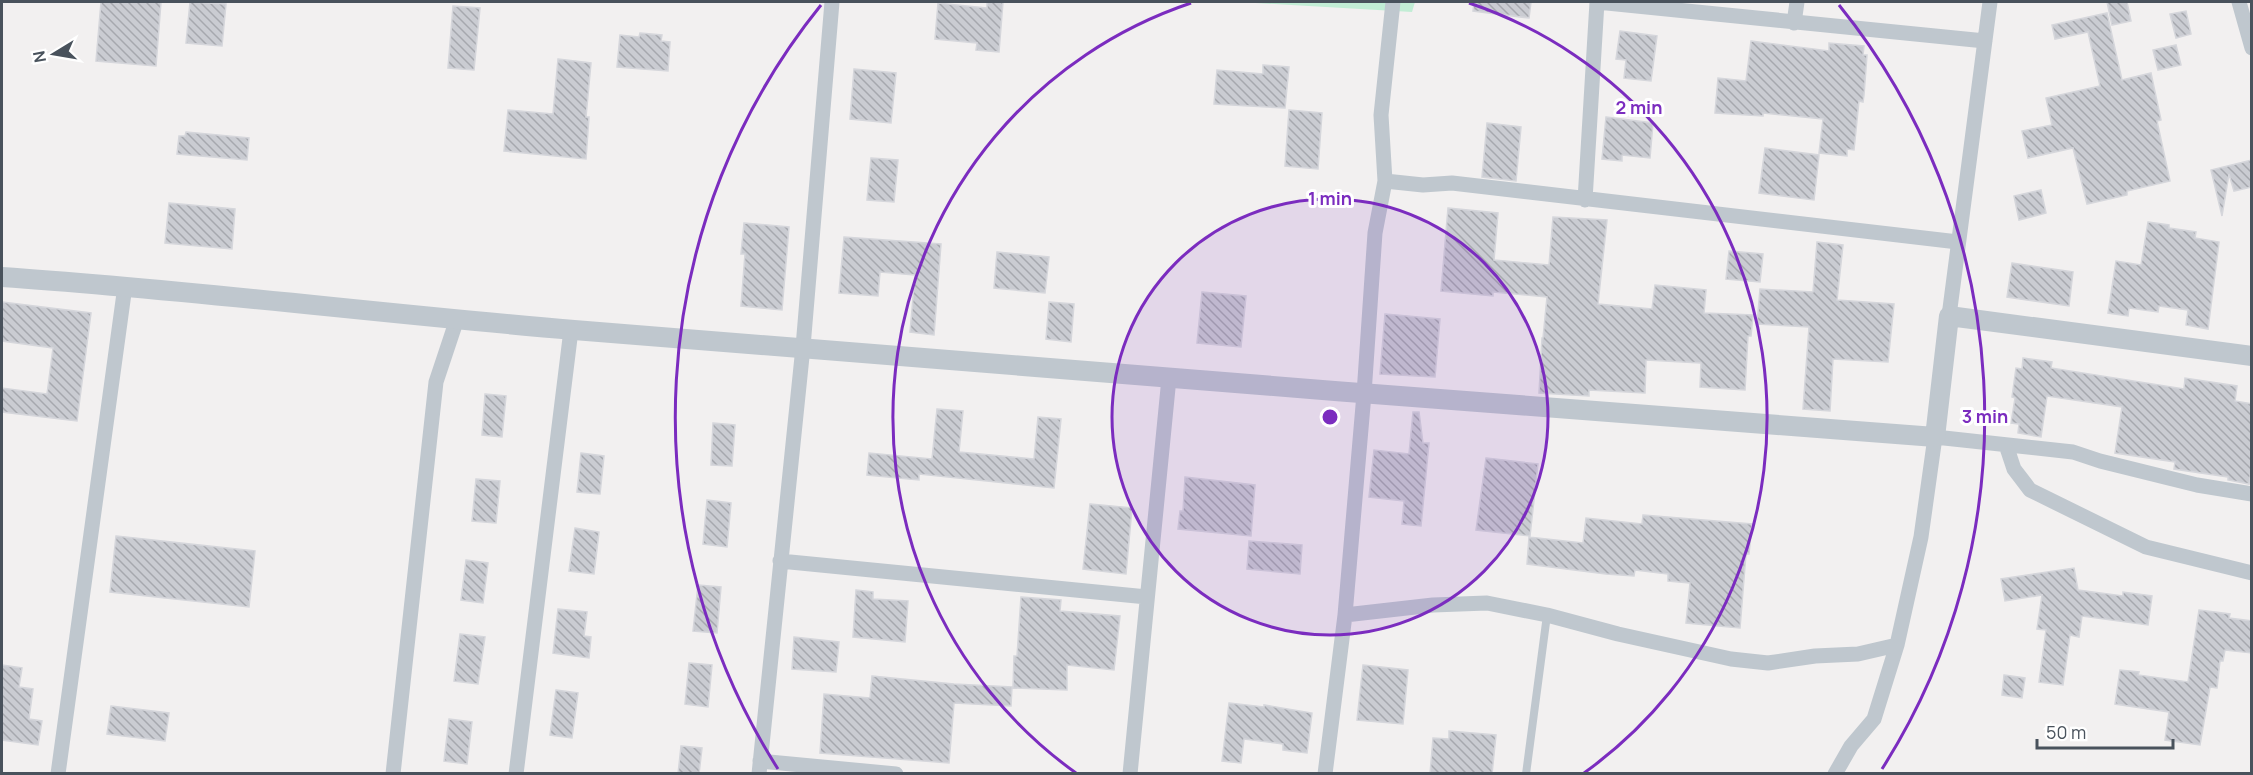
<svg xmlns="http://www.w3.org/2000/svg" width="2253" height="775" viewBox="0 0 2253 775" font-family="Manrope,sans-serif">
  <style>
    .grass { fill: #c2edd5 }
    .building { fill: url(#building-back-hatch); stroke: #d5d6db; stroke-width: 1.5 }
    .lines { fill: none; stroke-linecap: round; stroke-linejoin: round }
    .service { stroke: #bfc7ce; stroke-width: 8 }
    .minor { stroke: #bfc7ce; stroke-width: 15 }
    .tertiary { stroke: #bfc7ce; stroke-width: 20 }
    .ring { fill: none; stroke: #7b2cbf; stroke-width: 3 }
    .centre { fill: #7b2cbf; stroke: #fff; stroke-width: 3 }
    .ring-label { font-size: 18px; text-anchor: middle; font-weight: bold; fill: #7b2cbf; stroke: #fff; stroke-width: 6; stroke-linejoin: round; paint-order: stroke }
  </style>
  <defs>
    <pattern id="building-back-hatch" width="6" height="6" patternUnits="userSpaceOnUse" patternTransform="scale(1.5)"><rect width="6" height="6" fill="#caccd2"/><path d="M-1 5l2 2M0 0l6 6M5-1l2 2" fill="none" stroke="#a6a8ae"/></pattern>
  </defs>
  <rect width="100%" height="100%" fill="#f2f0f0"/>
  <path class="grass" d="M1239,2H1415L1412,12Z"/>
  <path class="building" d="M101,2H161L156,66L96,61Z
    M190,2L226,4L222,46L186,43Z
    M987,2H1003L999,52L976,50L977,43L935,39L938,3L987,8Z
    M1474,2H1531L1529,18L1473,11Z
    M2107,2H2127L2131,21L2112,25Z
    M453,6L480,8L474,70L448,68Z
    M2186,11L2191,34L2176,38L2170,14Z
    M2107,13L2122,80L2151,73L2161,120L2157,121L2170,181L2127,191V195L2087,204L2073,148L2028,158L2022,131L2052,125L2046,98L2100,86L2088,32L2055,39L2052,25Z
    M1620,31L1657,36L1651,81L1624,78L1626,60L1616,59Z
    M640,33L662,35L661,41L670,42L668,71L617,67L620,35L639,37Z
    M1751,41L1829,51V43L1864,46L1863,55H1867L1864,95L1863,102L1859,101L1854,150L1847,149V156L1819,153L1823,119L1763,113V116L1715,113L1718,78L1746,81Z
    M2176,45L2181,65L2158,70L2153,50Z
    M558,59L591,63L586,117H589L586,159L504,151L508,110L553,114Z
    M1263,65L1289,67L1285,108L1214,104L1217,70L1263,74Z
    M854,69L896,73L891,123L850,119Z
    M1289,110L1322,113L1318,169L1285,166Z
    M1606,117L1653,123L1650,158L1622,155V161L1602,159Z
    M1487,123L1521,127L1516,181L1482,177Z
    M186,132L249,138L247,160L177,154L179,136H185Z
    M1765,148L1819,155L1814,200L1759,193Z
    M871,158L898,160L894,202L867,200Z
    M2252,160V187L2234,191L2229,174L2222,216L2211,170Z
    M2041,190L2046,213L2019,220L2014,196Z
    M169,203L235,209L232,249L165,243Z
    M1448,208L1498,213L1494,260L1549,265L1553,217L1607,220L1598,304L1652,309L1655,285L1706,290L1704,313L1753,315L1751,336H1748L1745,390L1700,387L1701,363L1646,360L1645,393L1589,390V396L1539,393L1542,338H1543L1547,297L1493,292V296L1441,291Z
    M2148,222L2169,225V228L2196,232L2195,238L2219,242L2208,329L2186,325L2188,310L2159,306L2158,312L2129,308L2128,316L2108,313L2116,261L2141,265Z
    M744,223L789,227L782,310L741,306L745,254H741Z
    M844,237L941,244L934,335L910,332L915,275L880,272L878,296L839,293Z
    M1817,242L1843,245L1837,300L1894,304L1888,362L1833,359L1830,411L1803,409L1809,327L1757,324L1760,289L1813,292Z
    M1729,251L1763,254L1760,282L1726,279Z
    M997,252L1049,257L1045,293L994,288Z
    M2012,263L2073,272L2069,306L2007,297Z
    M1202,292L1246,296L1241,347L1197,343Z
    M2,302L91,313L77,421L2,412V388L47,394L53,348L2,341Z
    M1049,302L1074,304L1071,342L1046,339Z
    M1385,314L1440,319L1435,377L1380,374Z
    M2023,358L2052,362L2051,368L2184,389L2185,378L2237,386L2235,401L2252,404V464L2249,484L2228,480V477L2174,469L2175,462L2115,453L2122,407L2047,396L2041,437L2018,433L2019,424L2011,423L2015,398L2012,397L2016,368L2022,369Z
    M485,394L506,396L502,437L482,435Z
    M937,409L963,411L959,452L1034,459L1038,417L1061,419L1054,488L919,474V480L867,475L869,453L932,459Z
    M1413,412H1419L1423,443H1429L1421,526L1402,524L1404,501L1369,497L1374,450L1409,454Z
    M713,423L735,425L732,466L711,465Z
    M581,453L604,456L600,494L577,492Z
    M1486,458L1538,464L1530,536L1476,530Z
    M1185,477L1255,485L1251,536L1178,529L1180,511H1183Z
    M476,479L500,481L496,523L472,521Z
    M707,500L731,503L727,547L703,544Z
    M1090,504L1132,508L1126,574L1083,569Z
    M1643,515L1752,524L1749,554H1746L1740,628L1686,623L1690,583L1668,581V574L1635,570L1634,576L1606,574L1527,564L1529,537L1583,543L1586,518L1642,524Z
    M575,528L599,532L594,574L569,571Z
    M116,536L255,551L249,607L110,592Z
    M1249,541L1302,545L1300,574L1247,569Z
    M466,560L488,563L483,603L461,600Z
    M2074,568L2078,590L2123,596V592L2152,596L2148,625L2082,616L2079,637L2070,635L2063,685L2039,682L2046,630L2037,629L2042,595L2005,601L2001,579Z
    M698,585L721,587L717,633L693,631Z
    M856,590L873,592V599L908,601L905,642L853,637Z
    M1021,597L1061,600L1060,611L1120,616L1114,670L1067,665V690L1013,688L1014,656H1017Z
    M558,609L587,612L584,636L591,637L589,658L553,653Z
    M2199,610L2230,614L2229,618L2252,621V653L2225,650L2223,661H2220L2217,688L2210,687L2200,745L2165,740L2169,712L2115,704L2120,670L2139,672L2138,675L2188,682Z
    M460,634L485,637L478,684L454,681Z
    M794,637L839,642L836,672L792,669Z
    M689,663L712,665L708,707L685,704Z
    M2,665L22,668L19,687L33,689L29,719L42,721L38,745L2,740Z
    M1363,665L1408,670L1403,724L1357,720Z
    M2004,675L2025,678L2022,698L2002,695Z
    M872,676L954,684L1012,687L1011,706L954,703L949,763L820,753L824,694L870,698Z
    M556,690L578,693L572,738L550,735Z
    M1229,703L1264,707V705L1312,713L1307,753L1283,750V744L1244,739L1241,763L1222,761Z
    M111,706L169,713L165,741L107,734Z
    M449,719L472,722L467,764L444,761Z
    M1449,731L1496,735L1492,774H1430L1433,738L1449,739Z
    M681,746L702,748L699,774H678Z"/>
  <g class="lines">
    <path class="service" d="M1526,774L1547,615"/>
    <path class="minor" d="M1597,2L1985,41
      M2239,2L2252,48
      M1794,23L1797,2
      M1385,181L1381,115L1393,2
      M1585,200L1597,2
      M1949,316L1990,2
      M2006,445L2014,469L2030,490L2146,547L2252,573
      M780,561L1147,597
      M1345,615L1433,605L1487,603L1547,615L1618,634L1731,659L1768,663L1815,656L1858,654L1897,645
      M760,761L896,774
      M58,774L125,286
      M393,774L436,382L457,319
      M516,774L571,330
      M759,774L803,347L832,2
      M1130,774L1169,378
      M1325,774L1345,615L1364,394L1375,233L1385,181L1423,185L1452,183L1958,242
      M1835,774L1851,746L1874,719L1897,645L1921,537L1935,437L2073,452L2100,461L2197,485L2252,494"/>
    <path class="tertiary" d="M2,277C193,290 383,314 574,330C1028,367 1481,403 1935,437L1949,316L2252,356"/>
  </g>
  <circle cx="1330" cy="417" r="218" fill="#7b2cbf" fill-opacity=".12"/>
  <g class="ring">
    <circle cx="1330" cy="417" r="218"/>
    <path d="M1076 773A437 437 0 0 1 1191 3M1469 3A437 437 0 0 1 1584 773"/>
    <path d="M778 769A655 655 0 0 1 821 5M1839 5A655 655 0 0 1 1882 769"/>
  </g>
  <circle cx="1330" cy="417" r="9" class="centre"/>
  <g class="ring-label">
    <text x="1639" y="114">2 min</text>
    <text x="1330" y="205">1 min</text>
    <text x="1985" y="423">3 min</text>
  </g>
  <rect width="2253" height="775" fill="none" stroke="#49525c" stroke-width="6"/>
  <g transform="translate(54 54) rotate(259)" stroke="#ffffff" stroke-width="4.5" paint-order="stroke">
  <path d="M0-4.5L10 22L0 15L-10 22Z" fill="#49525c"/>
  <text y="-9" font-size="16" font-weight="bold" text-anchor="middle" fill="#49525c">N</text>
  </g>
  <path d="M2037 739v9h136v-9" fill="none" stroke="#49525c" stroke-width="3"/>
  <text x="2046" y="739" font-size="18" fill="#49525c" stroke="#ffffff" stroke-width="4.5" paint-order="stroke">50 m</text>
</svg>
